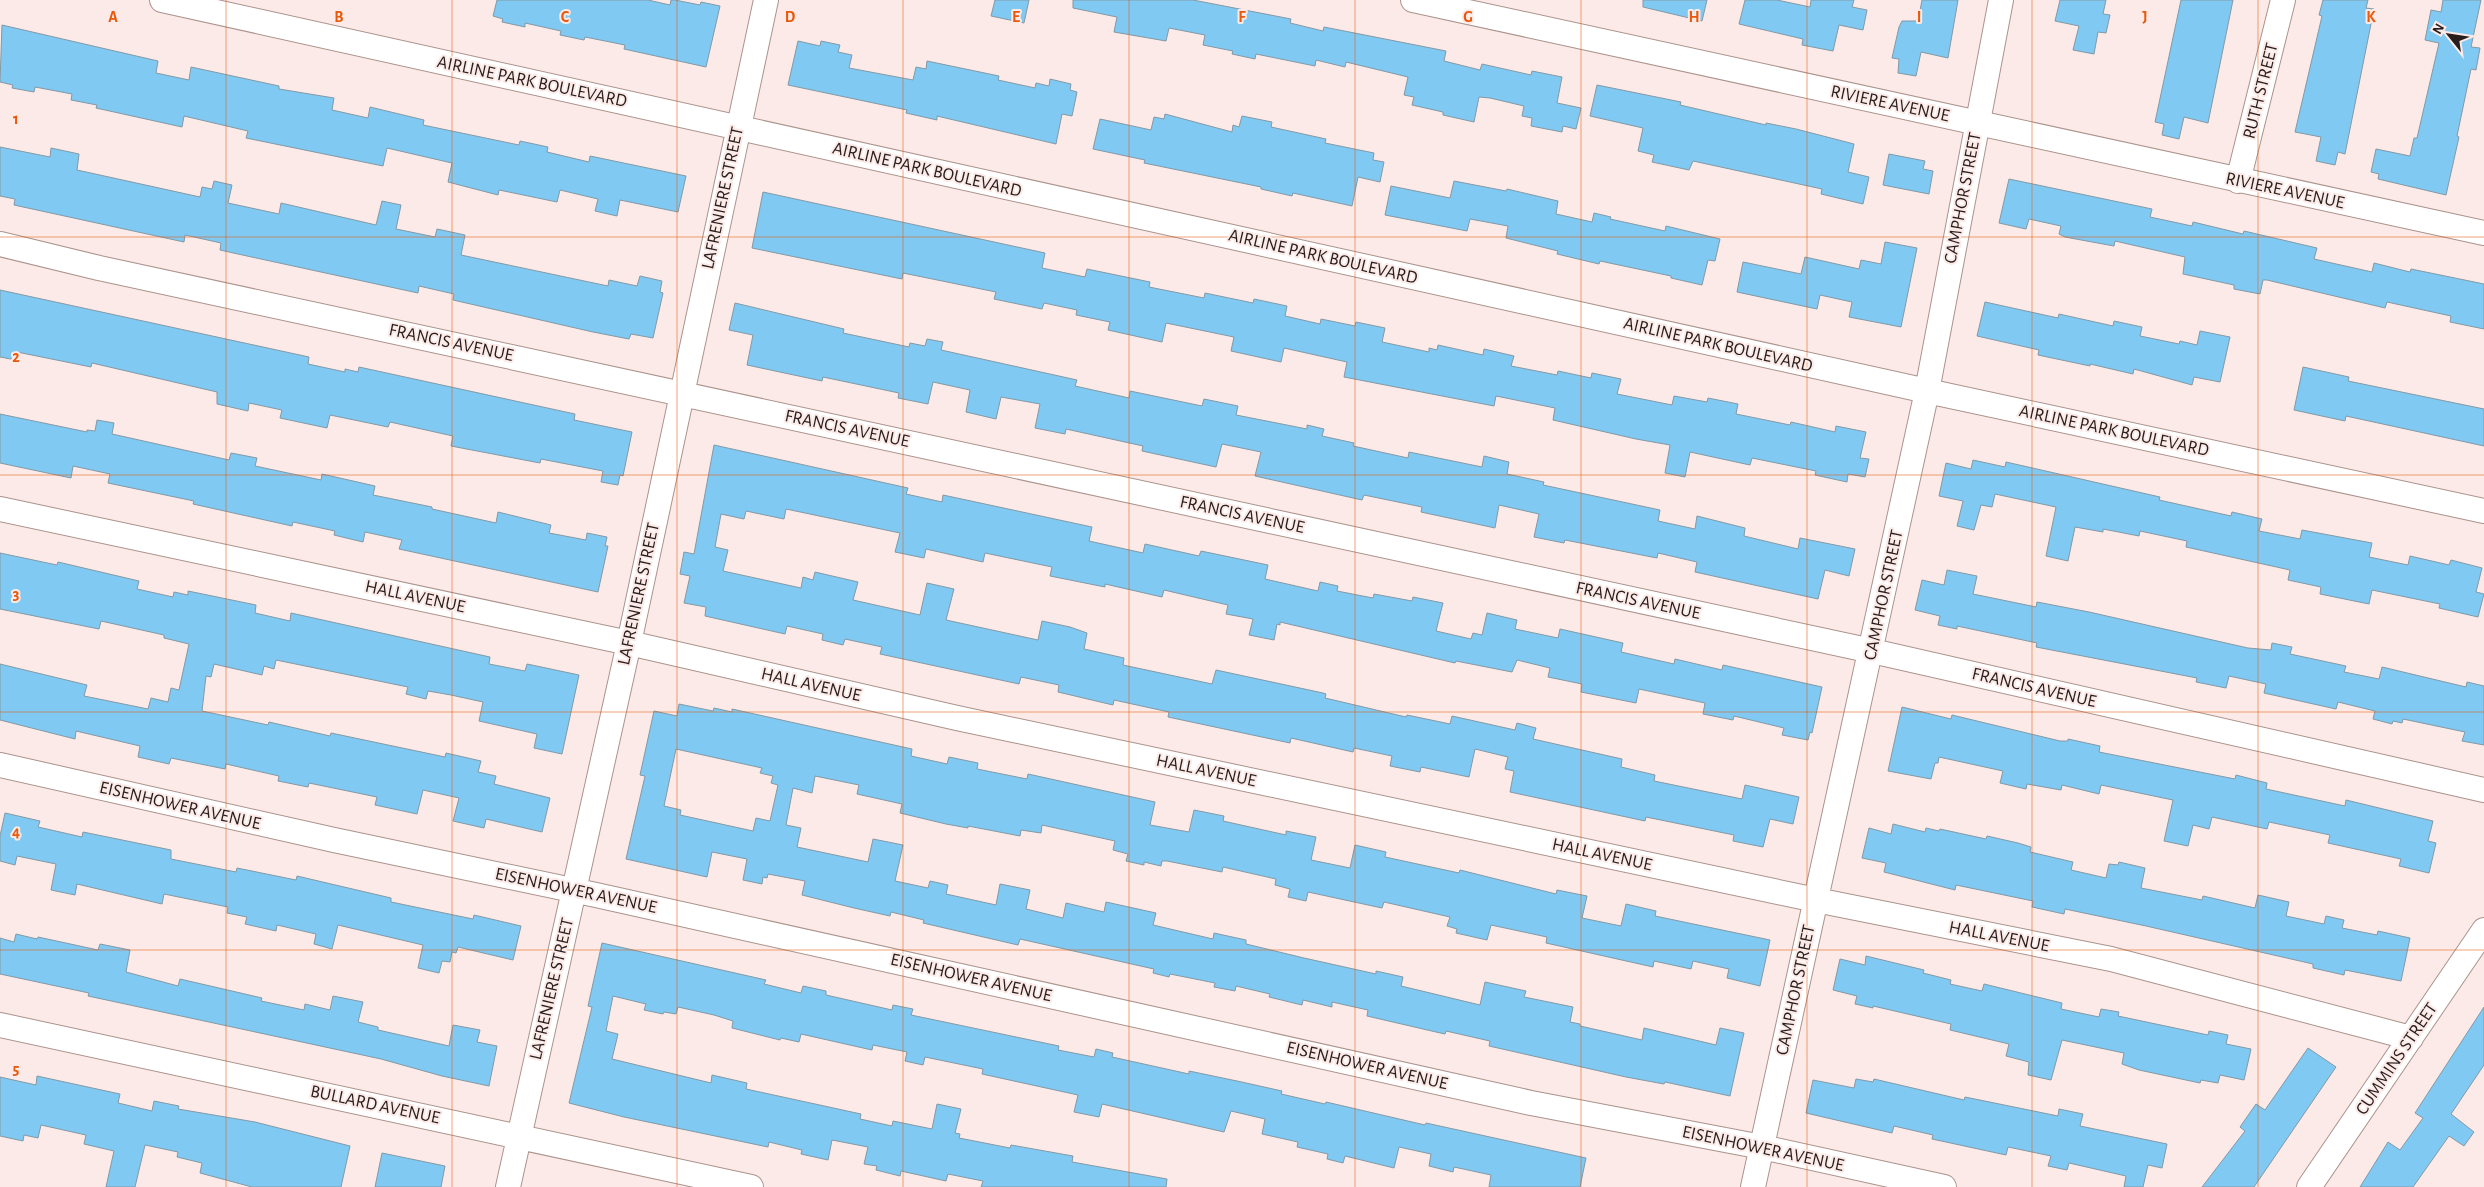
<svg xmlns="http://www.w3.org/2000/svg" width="2484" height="1187" viewBox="0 0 2484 1187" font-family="'Alegreya Sans',sans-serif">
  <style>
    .building { fill: #7fc9f3; stroke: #8399a6; fill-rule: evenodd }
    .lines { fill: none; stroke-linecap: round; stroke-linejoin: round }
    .minor-casing { stroke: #ac938d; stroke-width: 26 }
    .minor { stroke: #fff; stroke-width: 24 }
    .grid { fill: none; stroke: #e8590c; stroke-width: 1; stroke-opacity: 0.55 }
    .labels { text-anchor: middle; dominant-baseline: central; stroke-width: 4; stroke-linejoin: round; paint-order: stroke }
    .street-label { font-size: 18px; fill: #271d1b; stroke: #fbeae7 }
    .grid-label { font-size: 16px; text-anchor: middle; font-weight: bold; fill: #e8590c; stroke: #fbeae7; stroke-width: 4; stroke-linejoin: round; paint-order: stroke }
  </style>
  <rect width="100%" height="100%" fill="#fbeae7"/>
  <path class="building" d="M497,0H648L670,5L671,0H675L700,5L701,2L720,6L706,67L624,49L625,45L585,37L584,40L560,35L561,31L525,23V27L502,22L503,19L493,16Z
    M995,0H1029L1024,23L991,16Z
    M1073,0H1193L1291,19L1290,23L1323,31L1324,27L1446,51L1444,61L1480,70L1482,64L1531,75L1532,71L1562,77L1557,103L1581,108L1576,129L1563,126L1562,132L1531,126L1532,118L1522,116L1524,106L1490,98L1479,97L1474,122L1443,115V112L1412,105L1414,97L1404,95L1408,77L1346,62L1345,67L1316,60L1315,66L1256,54L1255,59L1232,54L1233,51L1203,45L1205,35L1169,28L1166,41L1114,32L1117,17L1073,8Z
    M1643,0H1707L1702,21L1643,7Z
    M1745,0H1777L1810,7L1811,0H1854L1852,7L1867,10L1863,30L1839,25L1833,51L1802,45L1803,39L1739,24Z
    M1922,0H1958L1948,58L1921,52L1916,76L1898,73L1899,59L1892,58L1899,27L1902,21H1918Z
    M2060,0H2106L2103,14L2110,15L2106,33L2098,32L2094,54L2073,50L2079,26L2055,21Z
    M2181,0H2233L2208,123L2184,117L2179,139L2162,135L2164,124L2155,122Z
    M2323,0H2368L2366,8L2374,9L2345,154L2338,152L2335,165L2316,161L2321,137L2295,132L2322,16L2319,15Z
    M2443,0H2481L2471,47L2480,48L2476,70L2471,69L2457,136L2459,137L2446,195L2378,179L2379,174L2371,172L2376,149L2410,156L2414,138H2417L2439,43L2425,40L2431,10L2441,12Z
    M2,25L158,61L156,73L189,80L191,67L279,86V89L334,98L332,110L368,118L370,107L424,120L423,125L519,145L520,141L548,147L547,152L589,162L590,156L686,176L678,212L620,200L617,216L595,211L598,199L560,190L557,202L499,190L498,195L448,182L452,163L387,148L383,166L246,138L248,131L184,116L182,127L96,108L97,105L71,100L72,94L35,87L34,92L12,88L13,85L0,82Z
    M798,41L820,46L821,41L840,45L838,52L852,55L849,68L913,80L916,67L926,69L927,61L999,76L998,80L1035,88L1036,83L1049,86L1050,79L1071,84L1070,90L1077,92L1072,116L1062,114L1056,144L937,116V120L906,113L907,110L788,85Z
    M1597,85L1681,102L1680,105L1766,125V123L1796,129L1854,144L1848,172L1869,177L1863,204L1821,194L1822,189L1693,161L1689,170L1652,162L1654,155L1638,151L1643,128L1590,116Z
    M1165,114L1232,132L1233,125L1239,127L1242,116L1272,122L1271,127L1326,139L1325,143L1374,153L1373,160L1384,162L1380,182L1358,177L1352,206L1293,193L1292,196L1261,189V187L1144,163L1145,160L1093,149L1100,119L1151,130L1154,117L1164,119Z
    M0,147L50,157L51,148L79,154L77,170L200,197L202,187L212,189L214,181L232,185L228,203L279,214L281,203L376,225L382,201L401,205L396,229L435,237L437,229L465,235L461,255L608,286L609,280L637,286L640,276L662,281L660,292L663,293L653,338L631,334L629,339L593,332L453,300L454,294L419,286L418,293L247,256L220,250L221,243L185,235L184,242L14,205L15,199L0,196Z
    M1889,154L1925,161L1923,169L1933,171L1929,194L1883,185Z
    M2009,179L2152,209L2150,217L2192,226L2193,222L2243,234L2244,231L2317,248L2314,259L2372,272L2374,263L2410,272L2411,269L2484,284V329L2450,322L2451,316L2387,302L2385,308L2267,280H2263L2260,294L2234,289V285L2183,274L2185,257L2115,241L2114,246L2065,237L2059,234L2061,226L2029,219L2026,229L1999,223Z
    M1454,181L1506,191L1507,189L1558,201L1556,214L1592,222L1594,213L1611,217L1610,219L1665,231L1666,226L1720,239L1715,261L1708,260L1702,285L1671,278V276L1600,261L1599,264L1557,254L1558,251L1506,238L1508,226L1470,219L1467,231L1385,215L1391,186L1450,198Z
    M763,192L1045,253L1042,268L1085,277L1087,269L1150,282L1149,287L1204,298L1205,293L1253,303L1254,299L1287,306L1285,316L1320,324L1321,319L1355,326L1356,322L1385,328L1382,342L1429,352V348L1437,350L1438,345L1483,355L1484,349L1514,356L1511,366L1557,375L1558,371L1591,378L1592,373L1621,379L1617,394L1672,405L1674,396L1707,402L1708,398L1738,404L1736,414L1790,425L1791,422L1835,432L1836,426L1866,432L1860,458L1869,459L1865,477L1848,474L1847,482L1815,475L1816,471L1752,458L1750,465L1690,452L1685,477L1665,473L1670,445L1636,439L1553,420L1555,408L1496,396L1494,406L1344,377L1347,362L1284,348L1281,362L1231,351L1234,337L1166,323L1162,342L1108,330L1110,322L1076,315L1077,310L1044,303L1042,309L994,299L996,292L903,273L902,279L752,248Z
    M1885,242L1917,248L1901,327L1849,317L1852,302L1820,295L1817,309L1737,292L1743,262L1801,274L1805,257L1859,269L1861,260L1881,264Z
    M0,290L309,357L308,364L345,372V369L358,372L359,367L575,414L574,420L632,432L623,476L620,475L618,485L601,482L603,471L541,459L540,463L451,446L453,436L390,422L388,427L330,415L327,428L280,418L282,410L249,403L248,411L217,404V392L92,363L91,367L17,352L16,360L0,357Z
    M1985,302L2058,318L2059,314L2113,326L2114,321L2142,327L2140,336L2179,344L2180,341L2197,345L2200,331L2230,337L2220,382L2194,377L2192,385L2134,369L2133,374L2090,364V366L2038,355L2039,350L1977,336Z
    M735,303L844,329L843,333L909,347L910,343L925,346L927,339L943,342L941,350L1077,380L1075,386L1129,398L1130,391L1202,406L1204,399L1238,406L1236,415L1307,429V425L1324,429L1322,436L1354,443L1353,446L1408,458L1409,452L1482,467L1484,456L1509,462L1507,474L1544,482L1543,485L1660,510L1658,521L1695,529L1697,516L1745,528L1744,536L1798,549L1800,538L1855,549L1849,576L1825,570L1818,599L1695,572L1697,562L1658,553L1657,558L1565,540L1564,543L1534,537L1539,514L1499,505L1495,528L1421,512L1422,507L1364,495L1362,500L1255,476L1261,452L1222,444L1216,467L1142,451L1143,446L1066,429L1065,434L1035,428L1040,404L1001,397L996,419L966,412L970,390L933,382L928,404L898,398L899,393L823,377L822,381L747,365L753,335L729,330Z
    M2303,367L2349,377L2348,381L2484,409V446L2346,416L2345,421L2294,410Z
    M0,414L87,432V430L95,431L97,420L114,423L112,434L229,460L231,453L257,458L255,466L321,480L322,474L375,486L373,495L432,507V509L496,523L498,512L551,525L549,533L586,540L587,533L607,537L605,546H608L598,592L399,549L402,540L365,532L363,542L334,535L335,531L293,522L292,526L193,504L194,501L108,483L110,474L73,466L71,478L0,463Z
    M714,445L908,488L906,494L942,502L943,495L1092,527L1089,541L1143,553L1145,544L1199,556L1201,551L1268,565L1265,579L1318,591L1320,582L1338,586L1337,591L1373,598L1374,594L1412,601L1413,597L1443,603L1436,631L1471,639L1473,633L1482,635L1487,613L1517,620L1515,629L1558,638L1560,629L1623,643L1621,652L1674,664L1675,659L1722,670L1723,665L1822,687L1812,733L1810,732L1808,740L1782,735L1784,728L1734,716L1733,720L1703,714L1705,703L1639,689L1636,703L1581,692L1582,684L1548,677L1550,668L1517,660L1512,672L1456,661L1455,663L1280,622V625L1277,624L1274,640L1249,635L1253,619L1226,614L1228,605L1164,590L1162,597L1105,584V587L1050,576L1052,567L985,553L983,562L926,549L924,558L895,552L900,533L786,509L784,519L746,511L744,519L721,514L715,547L728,550L723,571L801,588L803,577L813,580L815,572L858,582L853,600L920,615L927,583L954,589L946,620L1038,640L1042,621L1070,627L1087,633L1084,649L1124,658L1123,665L1212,684L1216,670L1323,693L1326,694L1325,698L1406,717L1407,715L1450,724L1452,716L1515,730L1517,723L1536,728L1533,739L1622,759L1621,767L1655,775L1654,781L1742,799L1745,785L1799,797L1793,824L1770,819L1763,847L1733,841L1734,835L1646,817L1645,821L1510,792L1514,771L1505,769L1508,757L1475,749L1469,777L1421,767L1420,772L1390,766L1392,756L1354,748L1353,752L1291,738L1290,743L1168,717L1169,712L1114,700L1113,705L1058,692L1059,685L1021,677L1019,684L880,654L882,647L845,639L843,645L822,640L823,634L787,626L785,634L705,616L706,607L684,603L690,576L680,574L684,552L694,554Z
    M1973,460L2005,467L2006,462L2160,497L2159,500L2231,516L2232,512L2262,519L2259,531L2300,539L2302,530L2372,543L2369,557L2408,565L2410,556L2449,565L2451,560L2482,568L2476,592L2484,594L2478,617L2439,608L2440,604L2372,590L2369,604L2320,594L2321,587L2288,580L2290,570L2186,547L2187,541L2140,531L2139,536L2103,529V532L2075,527L2068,561L2046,556L2056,507L1995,494L1992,507L1981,505L1974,530L1957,526L1963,501L1939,496L1946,463L1971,469Z
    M0,553L57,565L58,562L139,581L137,589L173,597L174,592L188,595V591L256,605L255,613L290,621L291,613L490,657L489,664L525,671L527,664L579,675L562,754L534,748L537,734L479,721L483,702L451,695L428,691L426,699L406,694L408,687L276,660L274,669L264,666L262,675L214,664L211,677L206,676L202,711L268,725L269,722L330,736L331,733L445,757L446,753L481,761L478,772L496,776L494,784L550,798L542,832L486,819L484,828L453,821L459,798L423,790L417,814L375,805L377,797L309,783L308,787L278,781L279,776L226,764L225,769L171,758L169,764L138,757L140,746L76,731L75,739L0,720V664L87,685L84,696L148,709L151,698L168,702L171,688L179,690L189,644L164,638V635L101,621L99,629L0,609Z
    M1947,570L1977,576L1973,594L2036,607L2037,602L2089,612L2248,648L2271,650L2272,643L2292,647L2290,654L2346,666L2344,672L2379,679L2382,667L2466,687L2467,682L2484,686V745L2462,741L2465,732L2403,719L2402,723L2393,721L2392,724L2373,719L2375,711L2338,702L2336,709L2264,693L2266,684L2229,676L2226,688L2196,682L2197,678L2036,647L2037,643L1957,626V629L1938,625L1940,616L1915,610L1922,580L1944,585Z
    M679,704L713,711L714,708L732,712V709L912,749L911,756L947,764L949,757L978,763L977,769L1027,779L1028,774L1155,802L1150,825L1189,832L1194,810L1224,816L1223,821L1286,835V831L1316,837L1311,860L1350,868L1355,845L1386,852L1385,857L1459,873L1460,870L1556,894L1557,890L1587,896L1582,918L1621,926L1626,904L1656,911L1655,916L1770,940L1760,986L1727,978L1729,969L1693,961L1691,969L1654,961L1653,967L1546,943L1547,937L1491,925L1487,940L1456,933L1457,929L1447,926L1450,917L1384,902L1382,908L1308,892L1306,901L1288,897L1290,889L1275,885L1276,879L1223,867L1222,872L1167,861H1162L1161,866L1144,862V865L1126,861L1128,854L1113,850L1115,841L1042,825L1041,833L1021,830L1020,836L968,826V828L946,824L900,813L902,804L857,794L859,785L815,776L812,793L793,788L786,825L801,828L797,847L868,862L873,839L903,845L895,881L928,888L930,881L948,885L946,894L996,905L1000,884L1030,890L1026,909L1063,918L1066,903L1104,912L1106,902L1156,913L1153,925L1213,939L1214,933L1246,940V944L1304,958L1376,974V971L1403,977L1401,986L1480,1005L1485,982L1526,991L1524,997L1573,1007L1570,1022L1580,1024V1026L1642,1040L1644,1028L1716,1045L1720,1028L1744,1033L1730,1096L1665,1082L1664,1084L1626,1077L1489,1046L1490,1041L1446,1031L1445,1034L1436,1032L1367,1016L1368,1010L1332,1002V1007L1303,1000L1302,1005L1269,997L1270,994L1236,986L1235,991L1214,987L1215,983L1170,974L1169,977L1153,973L1154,969L1020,939L1018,945L923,923L924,920L891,912L890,916L854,908L802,895L805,881L768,874L767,878L763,877L762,884L743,880L747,859L712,852L707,877L626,859L645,776L640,775L654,711L677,716ZM676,749L762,768L760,773L773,776L771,783L778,785L770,821L756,818L753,831L680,815L681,810L664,806Z
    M1902,707L1951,719L1952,715L2060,741H2068V739L2100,746L2099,752L2235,779L2236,775L2267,783L2266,789L2345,806L2346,800L2433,821L2428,841L2436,843L2429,873L2399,866L2401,859L2328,843L2330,835L2269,822L2267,829L2212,817L2209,829L2193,825L2188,846L2164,841L2173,800L2101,785L2099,794L2062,785L2061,790L2027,784L2026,789L2000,783L2003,771L1939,757L1938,763H1935L1931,779L1888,771Z
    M5,813L40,821L38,827L82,837L83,832L171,850V859L236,872L237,868L296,880L297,876L391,898V902L473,919L474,915L521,926L513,960L458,947L456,953L452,952L450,962L442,961L439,973L418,968L423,945L338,925L332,949L314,944L316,934L277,925L276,931L245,924L247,917L227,913L228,907L164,894L162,904L77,884L75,895L51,890L56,864L17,856L15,865L0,861V836Z
    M1893,824L1925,832L1926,828L1939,831L1940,829L1986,839L1987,836L2018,843L2031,847L2030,852L2073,862L2071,870L2106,878L2109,864L2118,865L2119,862L2145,868L2141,888L2202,900L2203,896L2255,908L2258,895L2289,902L2286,916L2324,924L2326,916L2344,920L2342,928L2377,935L2378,931L2410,938L2401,981L2345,970L2344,975L2313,968V964L2146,926L2065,909L2064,914L2032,907L2033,901L1956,885L1955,890L1884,872L1886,863L1862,858L1869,828L1891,834Z
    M16,934L37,939L38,937L98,950L100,944L130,950L126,972L178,986L180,979L262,998L261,1001L304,1010L305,1004L330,1010L333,996L363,1002L358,1022L378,1027V1030L449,1046L453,1025L480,1030L477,1042L497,1046L489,1086L442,1076L381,1059L88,996L89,993L0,974V938L14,942Z
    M602,943L766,980L764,984L801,993L803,986L826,991V995L892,1010L893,1005L913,1009L911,1015L1059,1046L1058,1050L1094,1057L1096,1049L1113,1053L1112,1057L1189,1074V1071L1237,1081L1282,1091L1281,1094L1325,1104L1326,1102L1425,1125L1426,1123L1586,1158L1580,1187H1489L1491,1175L1454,1167L1453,1172L1429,1166L1431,1154L1399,1147L1394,1168L1345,1156L1343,1163L1327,1159L1328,1154L1297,1147L1298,1142L1262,1134L1265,1119L1231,1111L1224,1132L1102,1104L1099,1117L1074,1112L1078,1095L982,1074L983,1069L925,1057L923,1065L905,1061L907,1052L873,1045L872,1050L801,1034L799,1042L781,1038L780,1040L732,1028L733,1021L714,1015L678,1007L676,1014L664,1012L663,1014L644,1010L646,1004L613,996L606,1031L618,1034L612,1059L711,1083L712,1075L747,1083L746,1089L861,1114L860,1119L892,1126L893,1121L932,1129L937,1104L961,1109L955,1133L960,1134L959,1138L1010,1148L1011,1145L1073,1156L1072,1162L1167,1179L1166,1187H981L983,1181L948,1174L946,1181L901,1171L900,1176L876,1170L877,1166L864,1164L868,1147L832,1140L828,1160L801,1154L802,1150L769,1142L768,1147L624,1117L569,1103L592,1007L588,1006Z
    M1866,956L1924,970L1923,973L1951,980L1950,984L1982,991L1984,984L2062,1003L2061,1009L2099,1017L2101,1009L2119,1012L2118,1016L2208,1035L2209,1031L2228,1035L2226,1044L2251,1049L2244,1080L2220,1075L2218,1083L2201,1080L2200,1083L2139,1070L2122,1064L2124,1053L2062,1040L2051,1080L2028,1075L2029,1062L2006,1056L2009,1044L1950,1030L1951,1024L1873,1006V1008L1855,1004L1857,996L1833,990L1840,959L1865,965Z
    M2484,1007V1065L2451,1114L2474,1132L2464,1146L2449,1136L2413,1187H2360L2388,1142L2400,1150L2423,1118L2415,1113Z
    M2308,1048L2336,1067L2254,1187H2202L2245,1131L2240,1127L2256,1104L2265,1110Z
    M37,1076L120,1094L118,1103L152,1111L154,1101L179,1106L178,1109L255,1122L350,1146L341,1187H252L200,1173L202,1163L177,1157L178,1152L145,1145L135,1187H106L114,1151L84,1144L86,1135L41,1125L38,1138L24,1135L23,1141L0,1136V1077L36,1085Z
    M1856,1079L1873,1082L1874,1079L1964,1100L1965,1097L2058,1116L2059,1109L2083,1114L2080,1126L2167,1144L2162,1168L2148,1165L2143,1187H2124L2126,1176L2069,1163L2067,1170L2048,1166L2051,1156L2008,1147L2006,1155L1932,1139L1933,1135L1894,1126L1892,1133L1806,1113L1813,1080L1854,1088Z
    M382,1153L445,1166L441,1187H375Z"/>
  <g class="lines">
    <g class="minor-casing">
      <path id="minor" d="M162,0L1927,391L2484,511
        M1413,0L2484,233
        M2238,181L2283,0
        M0,244L99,268L1872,651L2484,790
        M0,509L629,643L957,718L1816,900L2111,959L2411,1038
        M0,765L334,840L596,895L1531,1103L1762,1147L1944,1187
        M0,1025L751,1187
        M508,1187L629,643L766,0
        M1753,1187L1927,391L2001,0
        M2309,1187L2484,930"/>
    </g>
    <use href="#minor" class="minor"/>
  </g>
  <path class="grid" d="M226,0V1187M452,0V1187M677,0V1187M903,0V1187M1129,0V1187M1355,0V1187M1581,0V1187M1807,0V1187M2032,0V1187M2258,0V1187M0,237H2484M0,475H2484M0,712H2484M0,950H2484"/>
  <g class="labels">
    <g class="street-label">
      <text transform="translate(532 82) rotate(12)">AIRLINE PARK BOULEVARD</text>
      <text transform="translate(2261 91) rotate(-76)">RUTH STREET</text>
      <text transform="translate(1890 104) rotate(12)">RIVIERE AVENUE</text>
      <text transform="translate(927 170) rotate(13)">AIRLINE PARK BOULEVARD</text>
      <text transform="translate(2285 191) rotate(12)">RIVIERE AVENUE</text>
      <text transform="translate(723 198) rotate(-78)">LAFRENIERE STREET</text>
      <text transform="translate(1963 198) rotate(-79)">CAMPHOR STREET</text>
      <text transform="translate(1323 257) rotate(13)">AIRLINE PARK BOULEVARD</text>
      <text transform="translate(451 343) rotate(12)">FRANCIS AVENUE</text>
      <text transform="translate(1718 345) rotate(13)">AIRLINE PARK BOULEVARD</text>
      <text transform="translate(847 429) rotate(12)">FRANCIS AVENUE</text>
      <text transform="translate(2114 431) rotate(12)">AIRLINE PARK BOULEVARD</text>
      <text transform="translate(1242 515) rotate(12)">FRANCIS AVENUE</text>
      <text transform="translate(639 594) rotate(-78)">LAFRENIERE STREET</text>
      <text transform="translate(1884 595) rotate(-78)">CAMPHOR STREET</text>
      <text transform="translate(415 597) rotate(12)">HALL AVENUE</text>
      <text transform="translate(1638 601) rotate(12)">FRANCIS AVENUE</text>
      <text transform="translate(811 685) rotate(13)">HALL AVENUE</text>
      <text transform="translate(2034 688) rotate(13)">FRANCIS AVENUE</text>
      <text transform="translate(1206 771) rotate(12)">HALL AVENUE</text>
      <text transform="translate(180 806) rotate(13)">EISENHOWER AVENUE</text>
      <text transform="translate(1602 855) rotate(12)">HALL AVENUE</text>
      <text transform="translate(576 891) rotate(12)">EISENHOWER AVENUE</text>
      <text transform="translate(1999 937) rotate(11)">HALL AVENUE</text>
      <text transform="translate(971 978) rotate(13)">EISENHOWER AVENUE</text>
      <text transform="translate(552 989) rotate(-77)">LAFRENIERE STREET</text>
      <text transform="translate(1796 990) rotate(-78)">CAMPHOR STREET</text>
      <text transform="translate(2397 1059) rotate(-56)">CUMMINS STREET</text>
      <text transform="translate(1367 1066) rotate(13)">EISENHOWER AVENUE</text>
      <text transform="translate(375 1105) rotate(12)">BULLARD AVENUE</text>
      <text transform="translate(1763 1149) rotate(12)">EISENHOWER AVENUE</text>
    </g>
  </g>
  <g class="grid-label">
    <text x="113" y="22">A</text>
    <text x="339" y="22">B</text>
    <text x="565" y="22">C</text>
    <text x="790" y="22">D</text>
    <text x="1016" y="22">E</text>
    <text x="1242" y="22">F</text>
    <text x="1468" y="22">G</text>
    <text x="1694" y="22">H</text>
    <text x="1919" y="22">I</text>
    <text x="2145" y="22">J</text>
    <text x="2371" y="22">K</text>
    <text x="16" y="124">1</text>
    <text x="16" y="362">2</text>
    <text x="16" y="599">3</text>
    <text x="16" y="837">4</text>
    <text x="16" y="1074">5</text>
  </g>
  <g transform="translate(2449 35) rotate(300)" stroke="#fbeae7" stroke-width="4" paint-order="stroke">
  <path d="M0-4L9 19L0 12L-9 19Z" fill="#271d1b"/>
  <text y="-8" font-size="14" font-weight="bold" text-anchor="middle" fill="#271d1b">N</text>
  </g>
</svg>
